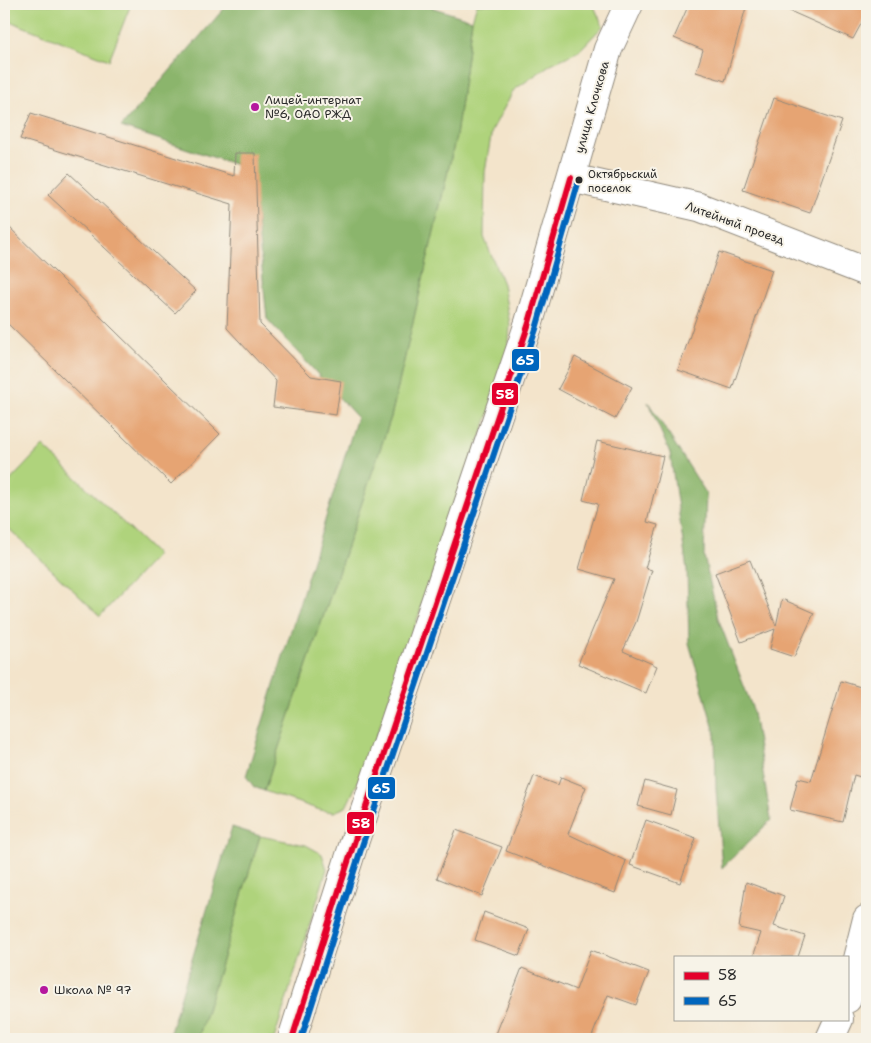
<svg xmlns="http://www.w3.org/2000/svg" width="871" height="1043" viewBox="0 0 871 1043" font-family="'Shantell Sans',sans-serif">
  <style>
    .green { fill: #afd37c; stroke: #6d7f54 }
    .forest { fill: #8bb56c; stroke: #5b704c }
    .building { fill: #e6a473 }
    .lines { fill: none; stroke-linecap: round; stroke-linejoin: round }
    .street-casing { stroke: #8f887b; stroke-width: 30 }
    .secondary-casing { stroke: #8f887b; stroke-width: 30 }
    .street { stroke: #fff; stroke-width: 28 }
    .secondary { stroke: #fff; stroke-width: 28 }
    .bus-1-casing { stroke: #f7f3e8; stroke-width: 10 }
    .bus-2-casing { stroke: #f7f3e8; stroke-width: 10 }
    .bus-1 { stroke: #e4002b; stroke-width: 6 }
    .bus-2 { stroke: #0065bd; stroke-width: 6 }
    .poi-dot { fill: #b5179e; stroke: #f7f3e8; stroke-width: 2 }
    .bus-dot { fill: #2b2b2b; stroke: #f7f3e8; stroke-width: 2 }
    .labels { text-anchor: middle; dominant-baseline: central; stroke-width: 4; stroke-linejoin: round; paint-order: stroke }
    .bus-label { font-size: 11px; fill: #2b2b2b; stroke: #f7f3e8; text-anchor: start }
    .poi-label { font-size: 12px; fill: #2b2b2b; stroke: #f7f3e8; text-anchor: start }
    .street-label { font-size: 12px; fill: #2b2b2b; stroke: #f7f3e8 }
    .line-badge { stroke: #f7f3e8; stroke-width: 2 }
    .badge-label { font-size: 14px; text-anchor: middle; font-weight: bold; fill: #fff }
  </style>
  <rect width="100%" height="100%" fill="#f7f3e8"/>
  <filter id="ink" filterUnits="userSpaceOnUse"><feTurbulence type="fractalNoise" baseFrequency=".02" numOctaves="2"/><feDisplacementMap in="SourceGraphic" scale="10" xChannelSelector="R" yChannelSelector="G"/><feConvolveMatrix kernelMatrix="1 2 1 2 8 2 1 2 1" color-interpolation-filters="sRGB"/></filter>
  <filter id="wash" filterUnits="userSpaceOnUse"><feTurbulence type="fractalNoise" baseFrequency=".0096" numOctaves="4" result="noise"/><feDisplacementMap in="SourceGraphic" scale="20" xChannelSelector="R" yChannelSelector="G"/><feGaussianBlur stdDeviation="1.12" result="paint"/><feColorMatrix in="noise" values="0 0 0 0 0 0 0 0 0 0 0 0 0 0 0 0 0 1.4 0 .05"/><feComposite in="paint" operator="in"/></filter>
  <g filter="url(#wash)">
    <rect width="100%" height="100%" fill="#f3e4cb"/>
    <path class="green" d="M4,4H131L109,60L4,19Z
      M477,4H593L603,26L579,51L551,64L514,90L492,130L485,172L484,237L503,284L510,325L508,359L367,763L346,807L334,812L320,810L264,791L391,417L456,136L472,20Z
      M43,446L157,555L100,616L4,524V487Z
      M260,836L306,845L322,854L327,869L274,1039H198Z"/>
    <path class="forest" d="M228,4H421L472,20L456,136L391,417L264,791L254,787L246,776L357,417L267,319L252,170L121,127Z
      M648,402L706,493L704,556L718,618L752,707L771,820L722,868L716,789L715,733L689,643L687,570L670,453Z
      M232,827L260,836L198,1039H168Z"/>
    <g id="blocks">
      <path class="building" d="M689,4H747L725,81L696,72L703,50L674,38Z
        M774,4H867V13L853,39Z
        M774,98L842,121L810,213L743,190Z
        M31,113L234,176L235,153H255L260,324L311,376L341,381L336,415L273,407L276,381L227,328L232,204L20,139Z
        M69,173L196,291L175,313L48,195Z
        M4,222L220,434L171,484L4,320Z
        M719,252L772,270L732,389L678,370Z
        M575,357L632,387L615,419L558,389Z
        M597,441L663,456L647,522L658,525L645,568L652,570L636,622L623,651L657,666L646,693L578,664L614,579L579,569L598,504L583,500Z
        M750,560L776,626L782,599L814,613L794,657L770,649L775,629L741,642L715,573Z
        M841,681L867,689V779L854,775L843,822L790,810L798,778L811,781Z
        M534,776L558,785L561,777L586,787L568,834L626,861L615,893L506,851Z
        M645,781L677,790L671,815L638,806Z
        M646,820L696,838L680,883L630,865Z
        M456,830L502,847L482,896L437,878Z
        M746,882L784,896L774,926L805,936L798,957H753L761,933L739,928Z
        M484,912L529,929L519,956L475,940Z
        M591,950L649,972L636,1005L608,995L591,1039H494L522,968L576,990Z"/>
    </g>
  </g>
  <g filter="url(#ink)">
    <use href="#blocks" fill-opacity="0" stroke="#8f887b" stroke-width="1"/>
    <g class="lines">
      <g class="street-casing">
        <path id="street" d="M571,178L699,207L867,272
          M528,326L608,49L629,4
          M847,999L867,919
          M830,1039L839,1019"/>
      </g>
      <g class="secondary-casing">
        <path id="secondary" d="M292,1039L354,843L528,326"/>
      </g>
      <use href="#street" class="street"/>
      <use href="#secondary" class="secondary"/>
      <g class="bus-1-casing">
        <path id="bus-1" d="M292,1039L354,843L528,326L571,178"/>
      </g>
      <g class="bus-2-casing">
        <path id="bus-2" d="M301,1039L362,846L536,329L579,180"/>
      </g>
      <use href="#bus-1" class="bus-1"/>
      <use href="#bus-2" class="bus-2"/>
    </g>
  </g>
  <g class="poi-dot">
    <circle cx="255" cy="107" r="5"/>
    <circle cx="44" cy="990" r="5"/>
  </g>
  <circle class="bus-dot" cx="579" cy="180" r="4.5"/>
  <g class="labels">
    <g class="bus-label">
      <text x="588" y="174">Октябрьский<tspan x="588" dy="14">поселок</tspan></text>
    </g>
    <g class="poi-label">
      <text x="265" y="100">Лицей-интернат<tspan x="265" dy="14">№6, ОАО РЖД</tspan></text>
      <text x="54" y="990">Школа № 97</text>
    </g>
    <g class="street-label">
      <text transform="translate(592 107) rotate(-74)">улица Клочкова</text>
      <text transform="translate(735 223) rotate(20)">Литейный проезд</text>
    </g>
  </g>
  <g class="line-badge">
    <rect x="511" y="348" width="29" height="24" rx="5" fill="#0065bd"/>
    <rect x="491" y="382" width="28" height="24" rx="5" fill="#e4002b"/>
    <rect x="367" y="776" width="29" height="24" rx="5" fill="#0065bd"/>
    <rect x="346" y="811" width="29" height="24" rx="5" fill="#e4002b"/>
  </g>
  <g class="badge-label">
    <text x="525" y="365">65</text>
    <text x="505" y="399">58</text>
    <text x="381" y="793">65</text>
    <text x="361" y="828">58</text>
  </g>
  <rect width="871" height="1043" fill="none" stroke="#f7f3e8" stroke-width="20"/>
  <rect x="674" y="956" width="175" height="65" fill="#f7f3e8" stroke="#a5a39c"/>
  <rect x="684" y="972" width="25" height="8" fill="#e4002b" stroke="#a5a39c"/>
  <text x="718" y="980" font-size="15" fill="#2b2b2b">58</text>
  <rect x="684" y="997" width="25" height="8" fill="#0065bd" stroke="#a5a39c"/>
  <text x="718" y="1006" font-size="15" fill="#2b2b2b">65</text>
</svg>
